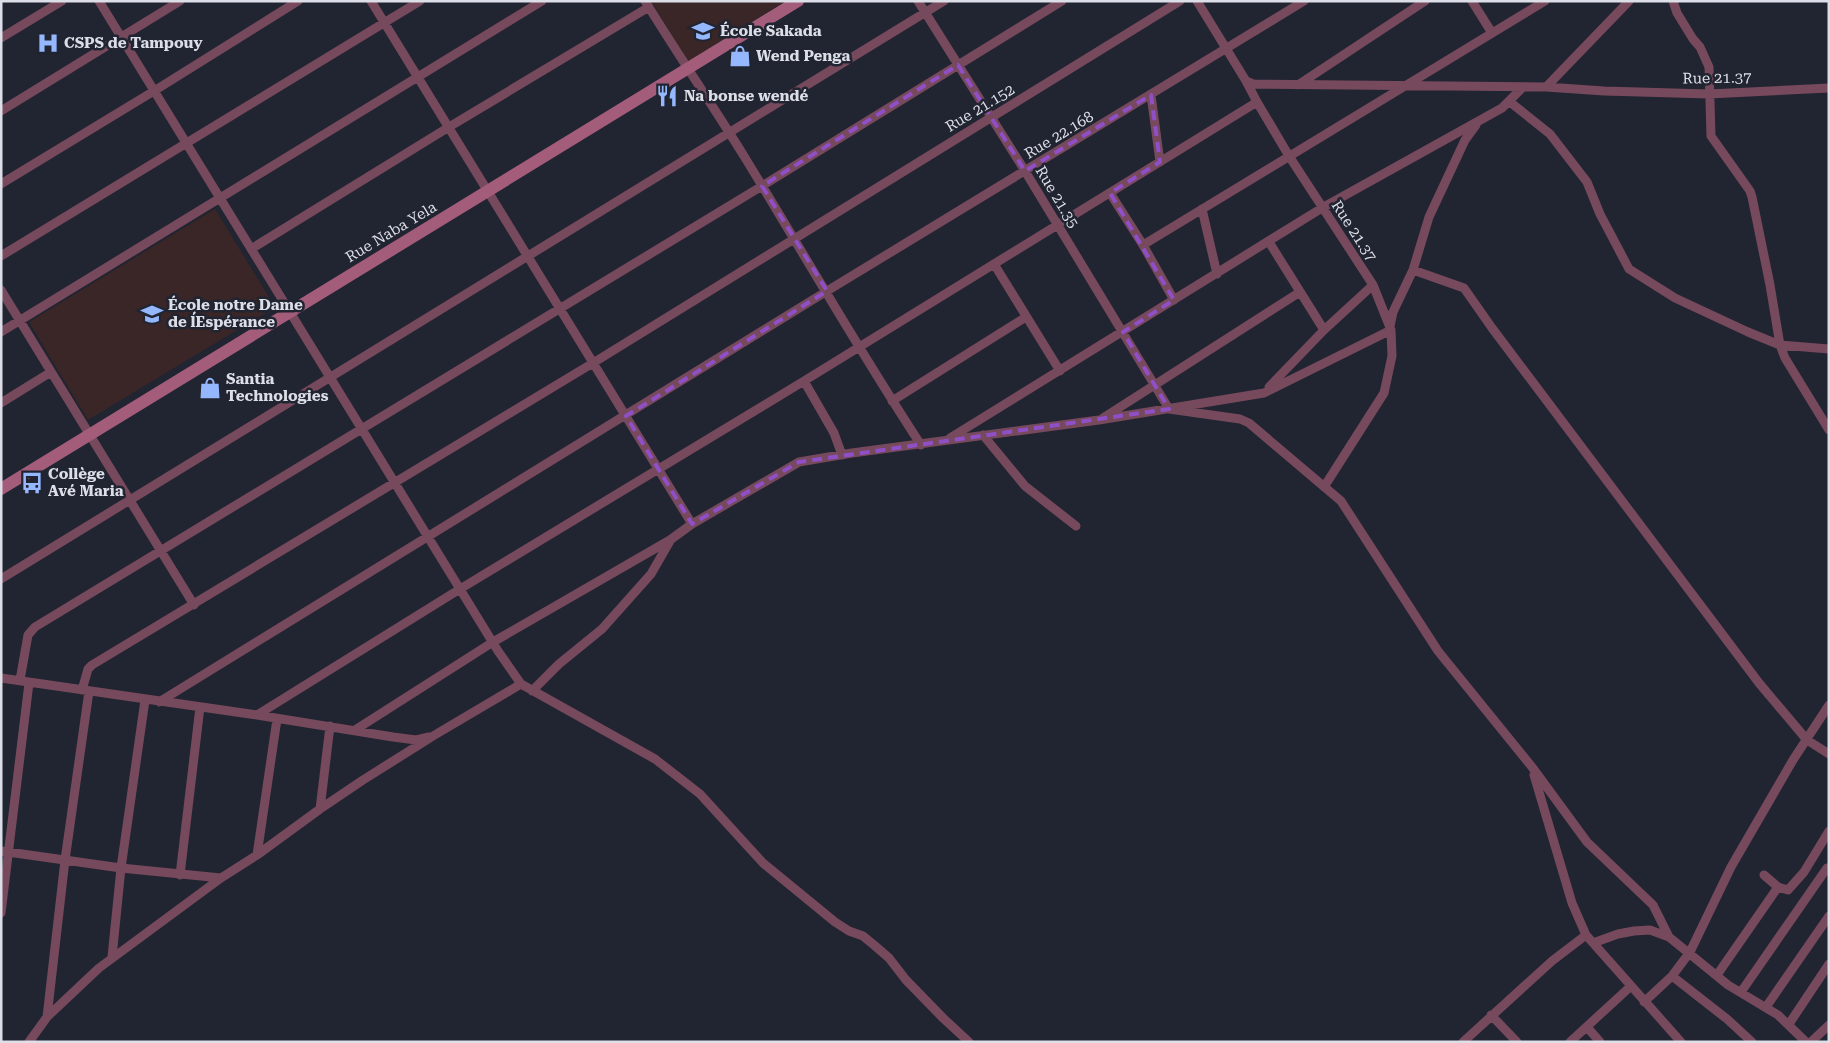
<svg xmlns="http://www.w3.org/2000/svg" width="1830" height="1043" viewBox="0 0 1830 1043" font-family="'Roboto Serif',serif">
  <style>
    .education { fill: #3a2626 }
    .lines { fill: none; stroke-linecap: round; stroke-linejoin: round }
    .street { stroke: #76495c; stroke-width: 9 }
    .secondary { stroke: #a45c7b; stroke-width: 12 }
    .marked { fill: none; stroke: #8f50c7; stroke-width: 4; stroke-dasharray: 10 6; stroke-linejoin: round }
    .labels { text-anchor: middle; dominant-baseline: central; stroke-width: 5; stroke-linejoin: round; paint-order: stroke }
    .poi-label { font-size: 15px; font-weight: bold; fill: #dddfe8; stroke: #212431; text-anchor: start }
    .street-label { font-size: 15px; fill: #dddfe8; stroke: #212431 }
  </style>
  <rect width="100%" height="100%" fill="#212431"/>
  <path class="education" d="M651,1H785L688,62Z
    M215,209L275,307L88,420L29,322Z"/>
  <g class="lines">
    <path class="street" d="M99,1L498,651L521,684L655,759L700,794L763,863L835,922L849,931L863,936L874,945L889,958L906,980L943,1018L969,1042
      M371,1L692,524
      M645,1C678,55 714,107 747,161C805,256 860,352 921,445
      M918,1L1025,171L1169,409L1240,419L1249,423L1341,501L1438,651L1532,767L1587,842L1653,905L1669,937
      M1197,1L1246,81L1257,102L1289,156L1373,285L1391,330L1392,356L1384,393L1324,487
      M1472,1L1492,33
      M1673,1L1677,13L1693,39L1700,47L1709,67L1711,136L1750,191L1752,197L1770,285L1780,345L1785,358L1829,430
      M1,38L62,1
      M1246,81L1253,84L1546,87L1604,91L1709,94L1829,88
      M1298,85L1425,1
      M1546,87L1629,1
      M1151,95L1160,162
      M1510,102L1550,134L1587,182L1600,214L1629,269L1675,298L1748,332L1780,345L1829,349
      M1,111L180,1
      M1,184L154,91L298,1
      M1110,193L1143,245L1174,300
      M1202,209L1217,274
      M1269,242L1324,330
      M1143,245L1545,1
      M251,249L449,127L649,7
      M1,256L420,1
      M994,264L1060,371
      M1413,270L1464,288L1492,328L1759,683L1807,740L1829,754
      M1,290L194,605
      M1390,326L1393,312L1413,270L1429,217L1465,140L1476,125
      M1,332L542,1
      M804,381L834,433L842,455
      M1269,387L1324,330L1373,285
      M892,401L1026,317
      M1,403L51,372
      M1103,418L1300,292
      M983,435L1025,486L1076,526
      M950,438L1322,208L1502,108L1522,88
      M1,579L944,1
      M1,678L257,715L393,737L416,740L429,737
      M20,680L28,635L35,627L762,186L1062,1
      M82,690L88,669L92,665L593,363L1180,1
      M532,691L559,664L602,629L651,574L670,541
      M159,702L827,291L1304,1
      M257,715L460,589L804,381L1257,102
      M355,730L493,642L670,540L692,524L799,462L852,453L1099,420L1264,393L1391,330
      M1534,775L1572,903L1586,935L1681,1042
      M320,809L330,726
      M1,851L121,868L221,878
      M257,855L277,719
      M180,875L200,707
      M1764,875L1778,887L1788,890L1804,872L1829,831
      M1,913L29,683
      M1593,943L1618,934L1634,931L1650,930L1669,937L1728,985L1778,1015L1806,1042
      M112,957L121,868L145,700
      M1717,975L1778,887
      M1672,976L1727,1019L1752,1042
      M1741,992L1827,868
      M1644,1002L1672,976L1690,952L1731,867L1793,760L1829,705
      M1766,1007L1829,916
      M1491,1015L1517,1042
      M47,1017L65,860L89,691
      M1789,1024L1829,964
      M1587,1027L1600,1042
      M29,1042L47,1017L99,968L221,878L257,855L320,809L363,780L433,736L521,684
      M1463,1042L1552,961L1586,935
      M1570,1042L1631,986
      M1811,1042L1829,1025"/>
    <path class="secondary" d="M1,489L798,1"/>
  </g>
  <path class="marked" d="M958,65L1025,171L1151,95L1160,162L1110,193L1174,300L1123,332L1169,409L799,462L692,524L626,416L827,291L762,186Z"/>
  <defs>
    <g id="school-bare" transform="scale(1.725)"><path d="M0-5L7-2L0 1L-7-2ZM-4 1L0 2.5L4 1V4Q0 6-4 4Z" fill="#94b7fd" stroke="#212431" stroke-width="2.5" paint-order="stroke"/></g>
    <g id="hospital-bare" transform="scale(1.725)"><path d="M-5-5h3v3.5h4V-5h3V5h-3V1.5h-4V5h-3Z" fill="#94b7fd" stroke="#212431" stroke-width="2.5" paint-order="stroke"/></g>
    <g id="shop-bare" transform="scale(1.725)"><path d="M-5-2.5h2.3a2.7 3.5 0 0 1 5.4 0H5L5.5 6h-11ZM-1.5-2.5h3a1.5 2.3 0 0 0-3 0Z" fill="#94b7fd" stroke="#212431" stroke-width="2.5" paint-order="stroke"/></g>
    <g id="restaurant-bare" transform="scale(1.725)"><path d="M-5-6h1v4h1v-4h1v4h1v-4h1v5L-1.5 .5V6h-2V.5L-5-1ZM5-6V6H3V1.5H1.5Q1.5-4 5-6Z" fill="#94b7fd" stroke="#212431" stroke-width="2.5" paint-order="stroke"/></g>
    <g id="bus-bare" transform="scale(1.725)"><path d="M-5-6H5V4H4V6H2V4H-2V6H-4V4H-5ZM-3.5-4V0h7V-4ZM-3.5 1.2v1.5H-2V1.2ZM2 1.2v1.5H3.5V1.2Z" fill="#94b7fd" stroke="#212431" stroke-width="2.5" paint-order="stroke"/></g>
  </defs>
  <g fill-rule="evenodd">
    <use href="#school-bare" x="703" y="31"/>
    <use href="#hospital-bare" x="48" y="43"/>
    <use href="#shop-bare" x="740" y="56"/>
    <use href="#restaurant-bare" x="667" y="96"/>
    <use href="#school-bare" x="152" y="314"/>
    <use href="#shop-bare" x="210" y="388"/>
    <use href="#bus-bare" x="32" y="483"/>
  </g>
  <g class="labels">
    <g class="poi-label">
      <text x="720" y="31">École Sakada</text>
      <text x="64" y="43">CSPS de Tampouy</text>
      <text x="756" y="56">Wend Penga</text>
      <text x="684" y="96">Na bonse wendé</text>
      <text x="168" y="305">École notre Dame<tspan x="168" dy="17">de l´Espérance</tspan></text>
      <text x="226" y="379">Santia<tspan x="226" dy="17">Technologies</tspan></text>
      <text x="48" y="474">Collège<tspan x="48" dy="17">Avé Maria</tspan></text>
    </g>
    <g class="street-label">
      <text transform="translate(1717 78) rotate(-1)">Rue 21.37</text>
      <text transform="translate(980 108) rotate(-31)">Rue 21.152</text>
      <text transform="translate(1059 135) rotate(-31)">Rue 22.168</text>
      <text transform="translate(1057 197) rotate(59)">Rue 21.35</text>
      <text transform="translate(1354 231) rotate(57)">Rue 21.37</text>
      <text transform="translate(391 232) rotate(-31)">Rue Naba Yela</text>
    </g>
  </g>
  <rect width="1830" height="1043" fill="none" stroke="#dddfe8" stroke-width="5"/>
</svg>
